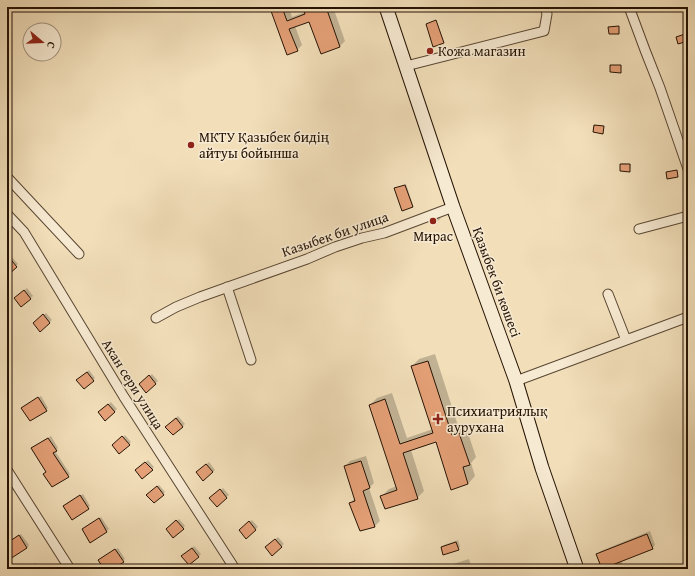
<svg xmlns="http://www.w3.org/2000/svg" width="695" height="576" viewBox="0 0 695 576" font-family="'Gentium Book Plus',serif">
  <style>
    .shadow { fill: #0003 }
    .building { fill: #e5a077; stroke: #251304 }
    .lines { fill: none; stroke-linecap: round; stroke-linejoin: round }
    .minor-casing { stroke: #584632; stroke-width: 11 }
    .secondary-casing { stroke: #251304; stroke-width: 15 }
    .minor { stroke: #f7ead2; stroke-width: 9 }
    .secondary { stroke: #f7ead2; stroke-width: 13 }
    .poi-dot { fill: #8f2418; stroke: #f7ead2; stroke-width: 1.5 }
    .labels { text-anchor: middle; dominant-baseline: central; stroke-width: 3; stroke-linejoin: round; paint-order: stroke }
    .poi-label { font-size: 14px; fill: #251304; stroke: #f7ead2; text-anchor: start }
    .street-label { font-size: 14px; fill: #251304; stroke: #f7ead2 }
  </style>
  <rect width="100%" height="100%" fill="#f2dfba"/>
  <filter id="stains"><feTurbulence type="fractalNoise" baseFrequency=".005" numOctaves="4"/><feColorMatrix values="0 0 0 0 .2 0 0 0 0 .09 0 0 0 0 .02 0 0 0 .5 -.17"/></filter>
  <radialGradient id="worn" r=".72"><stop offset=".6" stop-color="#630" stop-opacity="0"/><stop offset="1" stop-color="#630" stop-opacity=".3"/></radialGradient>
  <path class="shadow" d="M277,7H289L292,17L305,12L304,7H333L345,41L340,46L321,53L310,21L295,26L302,45L297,50L272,12Z
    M665,7H680L677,10L667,12Z
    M436,20L444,42L443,43L427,24Z
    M622,163L631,164L630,170V171L621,164Z
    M406,184L413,205L412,206L396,188Z
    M440,217L441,218L437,222L431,224V223L434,219Z
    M12,257L18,264L7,274V261Z
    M27,288L33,296L21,306L17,296Z
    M46,313L52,320L40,330L36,321Z
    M435,354L459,429L466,427L476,457L471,463L475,476L468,484L452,489L437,441L411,450L424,491L417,498L382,496L389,489L397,486L370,405L377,398L392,393L407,438L433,429L412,366L419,359Z
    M89,370L95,378L93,380L80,378Z
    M152,374L158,381L146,391L142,382Z
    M41,396L48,408L46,410L25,406Z
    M111,402L117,409L114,412L101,410Z
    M178,416L185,424L173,434L169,424Z
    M125,435L131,442L129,444L116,443Z
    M51,436L58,448L55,451L70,474L68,476L47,472L35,446Z
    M366,456L374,483L369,488L380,521L375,526L350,503L355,498L345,466L350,461Z
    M148,460L154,467L152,470L139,468Z
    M209,462L215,470L213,472L199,470Z
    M159,485L165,492L163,494L150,493Z
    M223,488L229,495L226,497L213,496Z
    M83,494L90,506L88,508L67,504Z
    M101,517L109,529L91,541L85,527Z
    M179,519L185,526L183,528L170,527Z
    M252,520L258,527L246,537L242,528Z
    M650,531L655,545L652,549L621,560L624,569H605L598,554L601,551Z
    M21,534L29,545L27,548L7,552V543Z
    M278,537L284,544L272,554L268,545Z
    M458,540L460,547L458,549L442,547L444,545Z
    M194,546L201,554L189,564L185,554Z
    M118,548L125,559L112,569H105L102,558Z
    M469,559L472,569H438Z
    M35,563L39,569H26Z"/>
  <path class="building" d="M282,7L287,21L305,14L303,7H326L340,47L321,54L309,22L289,29L298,51L287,55L271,11Z
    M436,20L444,43L433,47L426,24Z
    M619,26V34H609L608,27Z
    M688,33V41L678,44L676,37Z
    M610,65H621V73L610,72Z
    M594,125L604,126L603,134L593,132Z
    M620,164H630V172L620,171Z
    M677,170L678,177L667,179L666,172Z
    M405,185L413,207L402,211L394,188Z
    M7,255L17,267L7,276Z
    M24,290L31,299L21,307L14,298Z
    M43,314L50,323L40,332L33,323Z
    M428,361L452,435L459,433L470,465L463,467L468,484L451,490L436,442L403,453L418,499L385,509L380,496L397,490L369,405L385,399L400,444L433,433L411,366Z
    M87,372L94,381L84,389L76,380Z
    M149,375L156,384L146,393L139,384Z
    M38,397L47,411L30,421L21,408Z
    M108,404L115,412L105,421L98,412Z
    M176,418L183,427L173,435L165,427Z
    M122,436L130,445L119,454L112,445Z
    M48,438L57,451L53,453L69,477L52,487L43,474L46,472L31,448Z
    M361,461L370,488L363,491L375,527L360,531L349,503L355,501L344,466Z
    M145,462L153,470L142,479L135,470Z
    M206,464L213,472L203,481L196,472Z
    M157,486L164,495L154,503L146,495Z
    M220,489L227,498L217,507L209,498Z
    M80,495L89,509L72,520L63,506Z
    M99,518L107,532L90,543L82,529Z
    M176,520L184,529L173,538L166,529Z
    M249,521L256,530L246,539L239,530Z
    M647,534L653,549L602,569L596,554Z
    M19,535L27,548L10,559L7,554V543Z
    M275,539L282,547L272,556L265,547Z
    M456,542L459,550L443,555L441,547Z
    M192,548L199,557L189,565L181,556Z
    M115,549L124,562L113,569H104L98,560Z"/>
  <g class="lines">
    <g class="minor-casing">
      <path id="minor" d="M629,7L645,50L660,88L688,169
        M406,66L544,31L547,14L545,7
        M7,177L79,254
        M7,214L24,232L124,397L235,569
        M639,229L688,216
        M227,287L251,360
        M608,294L626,340
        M156,318L176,307L200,297L307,259L335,247L362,238L384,233L453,207
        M516,381L688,317
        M7,470L70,569"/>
    </g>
    <g class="secondary-casing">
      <path id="secondary" d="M386,7L453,207L516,381L542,468L577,569"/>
    </g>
    <use href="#minor" class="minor"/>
    <use href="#secondary" class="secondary"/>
  </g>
  <g class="poi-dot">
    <circle cx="430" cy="51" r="4"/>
    <circle cx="191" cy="145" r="4"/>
    <circle cx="433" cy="221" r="4"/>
    <path d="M436 413h4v4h4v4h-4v4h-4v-4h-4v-4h4z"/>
  </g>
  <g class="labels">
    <g class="poi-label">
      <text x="438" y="51">Кожа магазин</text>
      <text x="199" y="137">МКТУ Қазыбек бидің<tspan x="199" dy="16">айтуы бойынша</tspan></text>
      <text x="433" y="236" text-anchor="middle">Мирас</text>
      <text x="447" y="411">Психиатриялық<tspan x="447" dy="16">аурухана</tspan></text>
    </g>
    <g class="street-label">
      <text transform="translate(335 234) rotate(-19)">Казыбек би улица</text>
      <text transform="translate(497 282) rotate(70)">Қазыбек би көшесі</text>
      <text transform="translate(133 384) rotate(58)">Акан сери улица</text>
    </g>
  </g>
  <rect width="695" height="576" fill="none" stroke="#f2dfba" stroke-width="24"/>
  <rect x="8" y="8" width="679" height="560" fill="none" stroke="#251304" stroke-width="2"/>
  <rect x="12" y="12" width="671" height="552" fill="none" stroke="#251304"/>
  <g transform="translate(42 42) rotate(109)"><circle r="19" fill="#f7ead2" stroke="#a39480"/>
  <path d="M0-3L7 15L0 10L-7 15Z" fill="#8f2418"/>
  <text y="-6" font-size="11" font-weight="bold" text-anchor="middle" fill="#251304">С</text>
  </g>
  <rect width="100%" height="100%" filter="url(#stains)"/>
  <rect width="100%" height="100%" fill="url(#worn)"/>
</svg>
